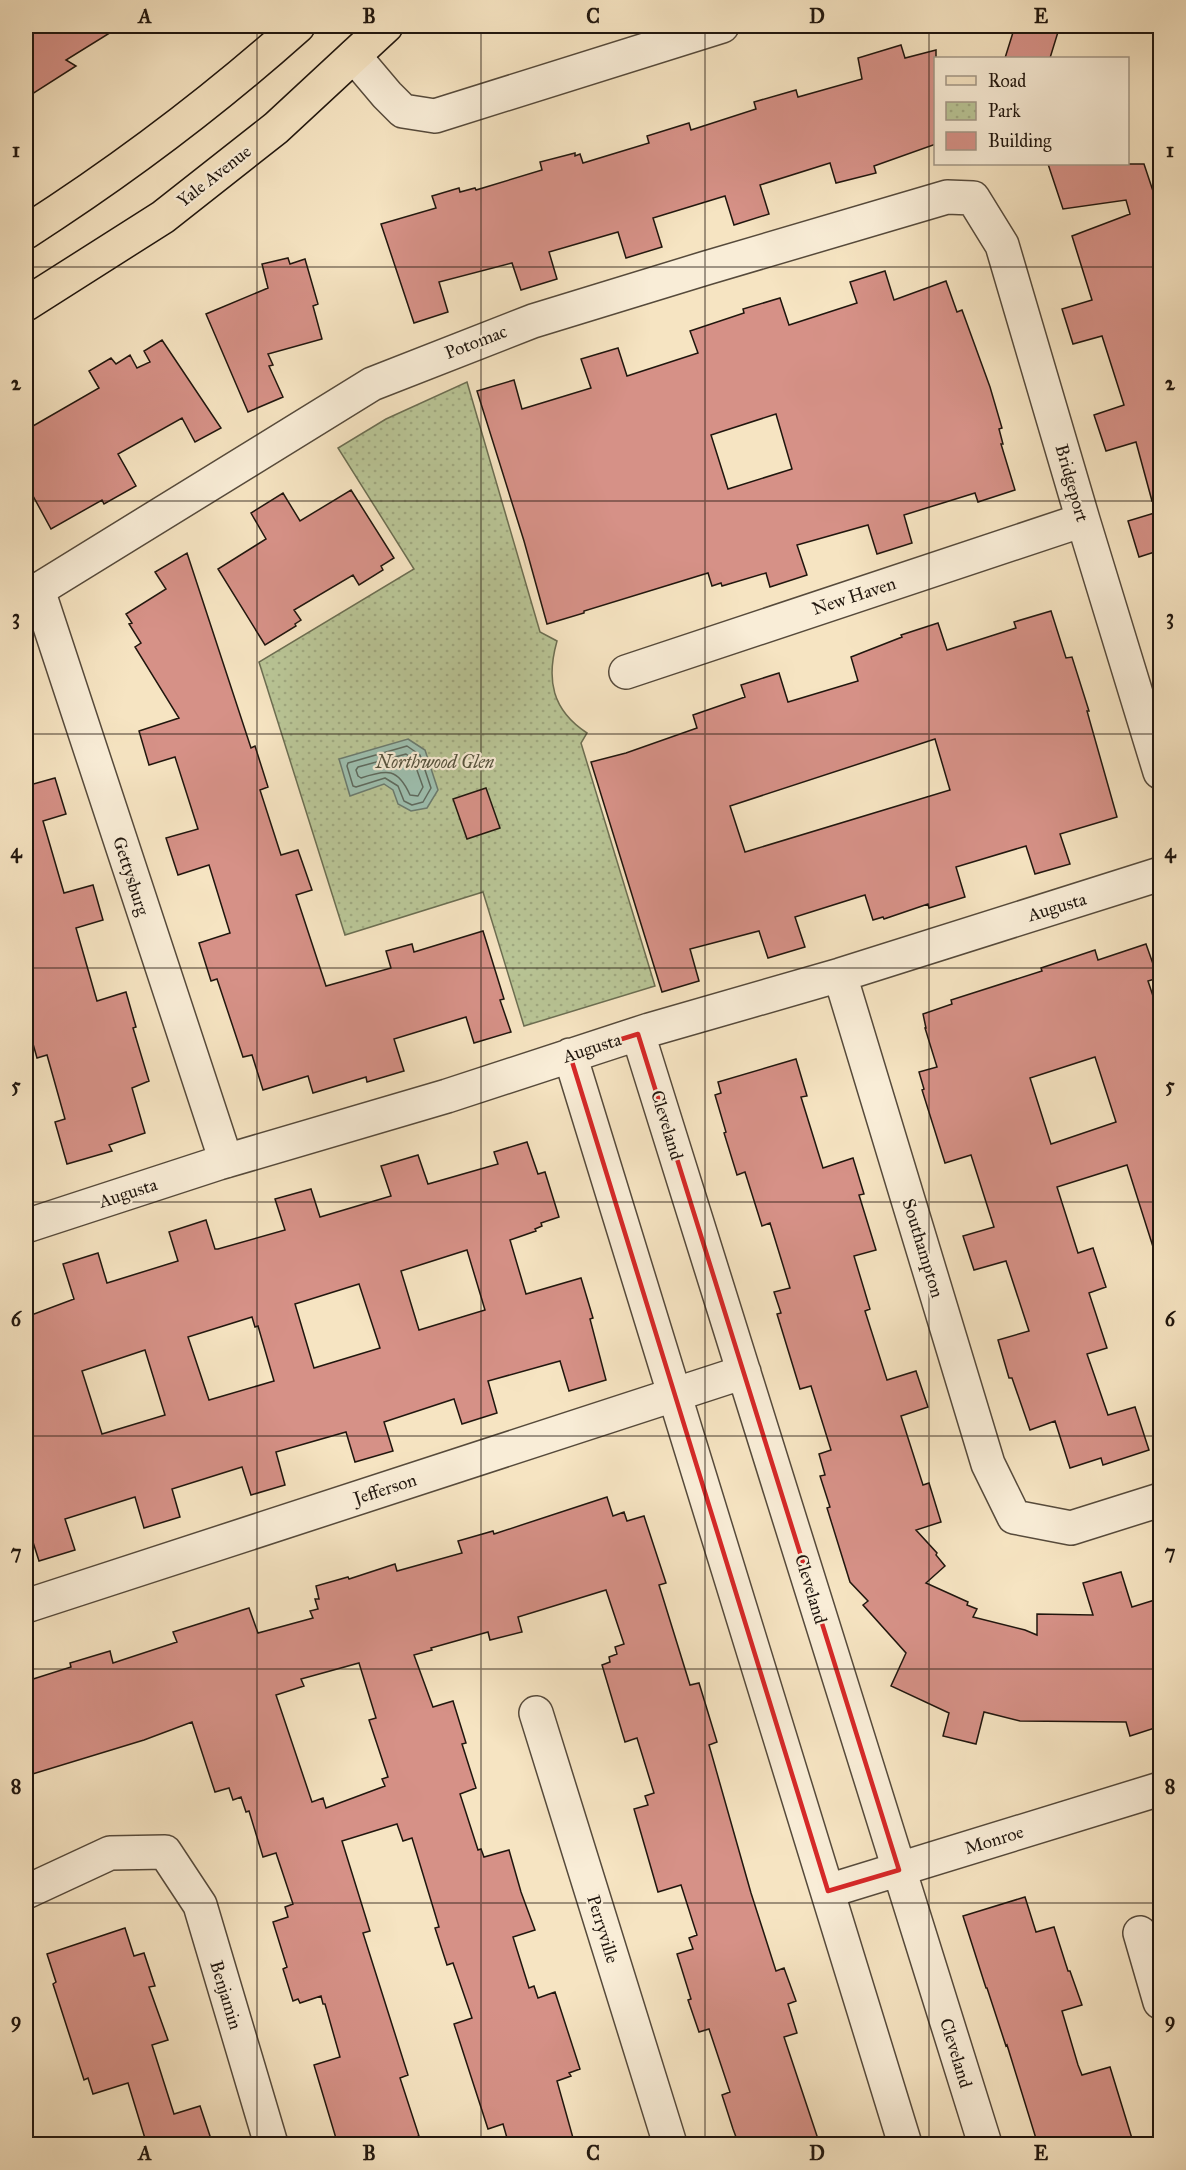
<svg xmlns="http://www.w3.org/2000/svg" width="1186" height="2170" viewBox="0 0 1186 2170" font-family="'IM FELL Great Primer',serif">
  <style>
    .park { fill: url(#park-dots); stroke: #6c6e52; stroke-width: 1.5 }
    .water { fill: #9dbfaf; stroke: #6b7b6f; stroke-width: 1.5 }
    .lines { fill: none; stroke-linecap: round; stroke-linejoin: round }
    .shore { stroke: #5e6a5e; stroke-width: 1.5 }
    .building { fill: #d69187; stroke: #20160e; stroke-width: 1.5; fill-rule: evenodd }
    .minor-casing { stroke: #564a3b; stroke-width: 36 }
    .major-casing { stroke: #20160e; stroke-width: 36 }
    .minor { stroke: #f9edd7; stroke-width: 33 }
    .major { stroke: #f6e4c2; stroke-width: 33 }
    .marked { fill: none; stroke: #d62828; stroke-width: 4.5; stroke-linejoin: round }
    .grid { fill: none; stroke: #20160e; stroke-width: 1.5; stroke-opacity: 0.55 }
    .labels { text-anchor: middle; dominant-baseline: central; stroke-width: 4.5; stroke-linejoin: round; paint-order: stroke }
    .street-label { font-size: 18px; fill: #20160e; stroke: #f9edd7 }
    .park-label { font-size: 18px; font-style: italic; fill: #56533e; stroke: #f9edd7 }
    .neatline { fill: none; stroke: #20160e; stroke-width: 2 }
    .grid-label { font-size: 20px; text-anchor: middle; font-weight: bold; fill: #20160e }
  </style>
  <defs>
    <pattern id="park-dots" width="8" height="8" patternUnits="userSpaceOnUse" patternTransform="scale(1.5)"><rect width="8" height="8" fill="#b9c596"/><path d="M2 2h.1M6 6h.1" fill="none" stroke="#9fa880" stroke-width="1.8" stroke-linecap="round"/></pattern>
  </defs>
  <rect width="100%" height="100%" fill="#f6e4c2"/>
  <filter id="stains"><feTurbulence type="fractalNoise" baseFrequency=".00333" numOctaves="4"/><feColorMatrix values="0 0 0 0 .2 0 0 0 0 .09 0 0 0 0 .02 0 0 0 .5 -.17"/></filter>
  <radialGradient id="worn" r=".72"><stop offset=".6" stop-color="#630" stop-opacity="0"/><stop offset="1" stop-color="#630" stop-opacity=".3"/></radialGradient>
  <path class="park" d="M467,382L540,632L557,641C546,680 552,710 587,733L581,743L655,986L524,1026L483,892L345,935L259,662L414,569L338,448L386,419Z"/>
  <path class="water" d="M408,739L425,750L438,790L427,808L411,811L398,804L393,790L384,784L350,796L339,759Z"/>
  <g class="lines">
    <path class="shore" d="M407,746L420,755L431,788L423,802L412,805L404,801L398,786L385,778L356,787L353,786L347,766L348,763Z
      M406,754L413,759L423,787L418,796L410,795C398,768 387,769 361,778L358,776L356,770L358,767Z"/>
  </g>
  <path class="building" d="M26,26H121L66,60L76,66L26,98Z
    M1015,26H1039L1058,32L1050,58H1005Z
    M901,45L905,58L936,50V144L874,166L876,173L836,183L830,163L760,185L769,214L734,225L725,196L653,218L662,247L626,258L618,232L549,252L557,279L521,290L512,263L439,282L448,312L414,323L381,224L436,208L432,196L459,188L460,192L475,188L476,190L542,170L540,162L575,153V156L580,154L583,163L649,143L647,136L689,123L691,130L756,109L754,102L796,90L798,97L862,79L858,58Z
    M1048,164H1144L1161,215V499L1152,501L1136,442L1106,451L1094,415L1124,405L1102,336L1073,344L1062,309L1092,300L1072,236L1130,214L1126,200L1063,209Z
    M288,258L290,264L305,259L318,304L313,306L322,339L268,354L273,365L269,366L283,397L248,412L206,314L268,288L262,264Z
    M885,271L894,300L946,281L957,312L962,310L990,387L1002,428L999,429L1003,444H1001L1015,490L978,502L975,493L904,515L912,543L877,554L868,525L797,545L807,575L770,587L766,573L722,586L721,583L712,586L708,573L584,611V613L547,624L524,541L477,391L514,380L522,409L591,388L581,359L618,348L627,376L698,353L690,331L744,313L743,309L780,298L789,325L857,303L850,282ZM776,414L792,469L728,489L711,435Z
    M162,340L221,428L195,442L182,418L118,454L136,486L104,504L102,500L51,529L26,483V430L99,388L89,371L111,358L116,364L130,355L137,368L150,362L144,351Z
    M351,490L394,558L381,566L383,570L359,585L353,575L294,610L301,620L295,624L296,626L265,645L218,569L266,539L251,513L283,493L300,521Z
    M1161,511V550L1139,557L1128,521Z
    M187,553L251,748L255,746L268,787L260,790L281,855L298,850L312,890L296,895L326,986L391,968L386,951L412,944L414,952L483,931L504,999L500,1000L511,1032L474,1043L466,1017L394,1039L404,1071L367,1082L366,1077L313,1093L308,1076L263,1090L252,1055L243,1057L217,979L211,981L199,943L230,933L209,865L178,875L166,838L198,829L175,757L149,765L139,731L179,718L135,647L141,643L129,624L132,623L126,614L166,589L155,572Z
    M1051,611L1066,658L1072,657L1089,711H1087L1117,817L1060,834L1070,864L1035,874L1026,846L956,867L965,897L929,908L928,904L884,919L883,917L873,920L865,895L795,917L805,947L768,958L759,931L690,949L699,981L662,992L591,762L626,753L697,728L693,715L745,697L741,685L779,673L788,702L858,681L851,657L902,637L901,635L938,623L947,650L1016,628L1014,622ZM935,739L950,790L745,852L730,806Z
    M55,778L66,814L43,821L64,893L93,885L103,920L76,928L97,1001L126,992L136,1027L133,1028L149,1081L132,1088L145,1133L109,1145L112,1151L67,1164L55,1122L65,1119L47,1055L37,1058L26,1019V786Z
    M486,788L500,828L467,839L453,799Z
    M1146,944L1158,978L1148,981L1161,1020V1249L1154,1250L1127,1165L1057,1187L1078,1253L1093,1248L1106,1287L1089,1293L1107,1348L1087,1354L1108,1415L1135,1407L1149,1450L1103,1465L1101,1458L1070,1468L1055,1421L1030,1430L1012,1378H1009L998,1340L1029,1331L1006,1261L974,1270L963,1236L994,1227L971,1155L945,1163L922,1090L924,1089L919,1072L937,1067L925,1028H926L923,1014L952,1004L951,1000L1042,971L1041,968L1095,950L1098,960ZM1095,1057L1116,1122L1051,1144L1030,1078Z
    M796,1059L807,1096L801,1097L823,1168L853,1158L864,1194L859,1195L876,1250L854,1256L870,1309L865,1311L887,1380L916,1371L928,1407L901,1416L923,1485L929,1483L941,1522L916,1530L937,1553L936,1555L945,1566L926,1583L968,1602L967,1605L977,1609L973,1617L1025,1630L1037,1635V1614L1093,1615L1083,1583L1121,1572L1132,1607L1161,1598V1726L1130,1736L1126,1722L1020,1721L984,1712L976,1744L943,1736L949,1713L891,1686L906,1653L863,1605L868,1601L850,1582L827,1508L830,1507L820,1476L825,1475L819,1454L831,1450L811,1386L800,1389L777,1314L781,1313L774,1292L790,1288L770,1223L762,1226L745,1172L737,1175L724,1133L726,1132L715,1095L721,1093L718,1082Z
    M527,1142L538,1174L545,1172L559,1217L541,1223L542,1226L535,1229L536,1231L510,1240L526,1294L581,1278L593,1318L590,1319L606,1380L569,1391L560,1361L488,1381L497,1413L462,1424L454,1399L384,1422L393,1451L355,1462L346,1432L276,1452L285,1485L251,1495L242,1467L172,1489L180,1517L144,1528L135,1497L65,1519L75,1550L39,1561L26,1520V1317L74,1299L63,1264L98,1253L107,1283L178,1261L169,1232L206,1220L215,1249H218L285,1230L275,1199L311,1189L320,1217L391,1196L381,1166L418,1155L428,1184L498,1164L494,1152ZM467,1250L485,1310L419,1330L401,1271ZM359,1284L380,1348L314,1368L295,1304ZM252,1317L255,1327L258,1326L274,1381L209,1400L188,1337ZM145,1350L165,1415L102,1434L82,1371Z
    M607,1497L613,1516L624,1512L627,1521L644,1516L666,1583L659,1585L690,1685L699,1683L717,1742L709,1745L751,1893L776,1971L784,1968L796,2001L788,2004L797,2033L784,2037L820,2145H739L733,2129L722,2095L730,2092L709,2029L699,2032L688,2000L691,1999L677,1954L693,1949L689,1938L697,1935L681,1885L658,1892L634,1809L648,1805L645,1796L654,1793L637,1738L625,1742L602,1665L610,1662L609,1657L617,1654L615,1647L624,1644L606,1590L518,1617L522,1632L490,1640L488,1632L431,1648L432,1650L414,1655L433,1707L453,1701L466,1743L462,1744L476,1788L460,1794L478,1850L481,1849L484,1857L509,1850L521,1892L535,1930L513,1937L529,1988L534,1986L538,1998L555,1992L580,2069L569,2073L571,2076L557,2081L575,2145H509L503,2124L488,2129L454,2024L472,2018L453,1963L447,1965L435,1928L439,1927L412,1838L403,1841L397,1824L342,1841L370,1931L363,1933L408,2075L400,2078L419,2136L416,2137L418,2145H338L314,2065L340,2057L325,2004H323L321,1996L300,2003L298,1999L293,2001L283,1969L287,1967L273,1922L288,1917L285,1907L293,1904L276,1853L263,1857L249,1811L246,1812L241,1797L233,1800L229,1788L215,1792L192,1722L144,1740L26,1776V1691L33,1689L30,1680L71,1667L70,1663L110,1651L113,1663L177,1642L173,1632L249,1608L258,1633L313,1618L310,1611L318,1609L315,1599H319L316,1586L348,1577L349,1579L395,1564L397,1571L462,1553L458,1541L493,1531L494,1534ZM359,1663L376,1718L369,1720L388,1777L382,1779L385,1786L326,1808L323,1798L312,1802L276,1695L304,1686L301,1679Z
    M1025,1897L1036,1932L1054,1927L1068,1971H1070L1082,2005L1062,2011L1078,2065L1082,2075L1110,2067L1134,2145H1038L1007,2045L1006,2046L987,1988H986L963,1916Z
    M125,1928L134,1956L144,1953L155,1986L149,1987L168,2040L152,2045L174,2114L200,2106L213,2145H147L128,2083L93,2094L88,2078L84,2080L53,1984L56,1982L47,1954Z"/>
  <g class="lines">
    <g class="minor-casing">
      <path id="minor" d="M354,56L387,95L403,111L435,116L722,26
        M38,590L226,1161
        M26,595L38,590L372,384L533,321L706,268L947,197L973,198L1002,245L1083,520L1160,772
        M626,672L1083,520
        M840,975L988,1464L1014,1517L1071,1528L1160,1500
        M638,1034L985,2144
        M570,1055L905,2144
        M26,1226L219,1163L447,1096L649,1030L840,975L1160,874
        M26,1606L744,1372
        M536,1713L670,2144
        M828,1891L1160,1789
        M26,1892L110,1853L165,1852L200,1905L271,2144
        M1140,1933L1160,2002"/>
    </g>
    <g class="major-casing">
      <path id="major" d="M26,232C121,171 213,102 298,26
        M26,304L163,217L276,128L386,26"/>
    </g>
    <use href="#minor" class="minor"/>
    <use href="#major" class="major"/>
  </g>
  <path class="marked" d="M638,1034L899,1870L828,1891L570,1055Z"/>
  <path class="grid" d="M257,26V2144M481,26V2144M705,26V2144M929,26V2144M26,267H1160M26,501H1160M26,734H1160M26,968H1160M26,1202H1160M26,1436H1160M26,1669H1160M26,1903H1160"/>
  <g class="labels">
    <g class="street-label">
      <text transform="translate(214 176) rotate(-38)">Yale Avenue</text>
      <text transform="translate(476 342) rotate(-21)">Potomac</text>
      <text transform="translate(1072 483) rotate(74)">Bridgeport</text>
      <text transform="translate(854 596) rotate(-18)">New Haven</text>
      <text transform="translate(131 876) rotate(72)">Gettysburg</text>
      <text transform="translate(1057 907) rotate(-17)">Augusta</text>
      <text transform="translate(592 1048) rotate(-18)">Augusta</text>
      <text transform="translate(667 1125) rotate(73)">Cleveland</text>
      <text transform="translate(128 1193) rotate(-18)">Augusta</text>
      <text transform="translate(923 1248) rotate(73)">Southampton</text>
      <text transform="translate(385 1489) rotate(-18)">Jefferson</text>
      <text transform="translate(811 1589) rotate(73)">Cleveland</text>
      <text transform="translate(994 1840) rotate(-17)">Monroe</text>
      <text transform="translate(603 1929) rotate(73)">Perryville</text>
      <text transform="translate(226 1995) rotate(73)">Benjamin</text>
      <text transform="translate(956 2053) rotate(73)">Cleveland</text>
    </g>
    <g class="park-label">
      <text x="435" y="762">Northwood Glen</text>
    </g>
  </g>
  <rect width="1186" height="2170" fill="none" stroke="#f6e4c2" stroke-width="66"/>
  <rect x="934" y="57" width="195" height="108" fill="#f9edd7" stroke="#a29787" stroke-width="1.5"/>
  <rect x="946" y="76" width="30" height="9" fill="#f6e4c2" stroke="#a29787" stroke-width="1.5"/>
  <text x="988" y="87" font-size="18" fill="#20160e">Road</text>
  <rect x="946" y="102" width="30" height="18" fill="url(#park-dots)" stroke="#a29787" stroke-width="1.5"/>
  <text x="988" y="117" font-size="18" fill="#20160e">Park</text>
  <rect x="946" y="132" width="30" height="18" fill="#d69187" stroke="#a29787" stroke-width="1.5"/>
  <text x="988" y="147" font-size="18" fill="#20160e">Building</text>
  <rect x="33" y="33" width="1120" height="2104" class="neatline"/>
  <g class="grid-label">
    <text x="145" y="23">A</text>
    <text x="369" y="23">B</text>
    <text x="593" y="23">C</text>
    <text x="817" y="23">D</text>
    <text x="1041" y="23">E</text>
    <text x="16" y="157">1</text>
    <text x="1170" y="157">1</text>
    <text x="16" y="390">2</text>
    <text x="1170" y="390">2</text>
    <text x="16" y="624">3</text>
    <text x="1170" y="624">3</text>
    <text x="16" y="858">4</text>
    <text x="1170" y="858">4</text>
    <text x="16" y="1092">5</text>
    <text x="1170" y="1092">5</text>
    <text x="16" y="1326">6</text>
    <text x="1170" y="1326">6</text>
    <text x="16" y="1559">7</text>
    <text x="1170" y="1559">7</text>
    <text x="16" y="1793">8</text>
    <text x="1170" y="1793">8</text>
    <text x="16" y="2027">9</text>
    <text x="1170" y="2027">9</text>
    <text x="145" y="2160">A</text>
    <text x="369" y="2160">B</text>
    <text x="593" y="2160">C</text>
    <text x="817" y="2160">D</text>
    <text x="1041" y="2160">E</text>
  </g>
  <rect width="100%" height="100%" filter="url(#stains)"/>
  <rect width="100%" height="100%" fill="url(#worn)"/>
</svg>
